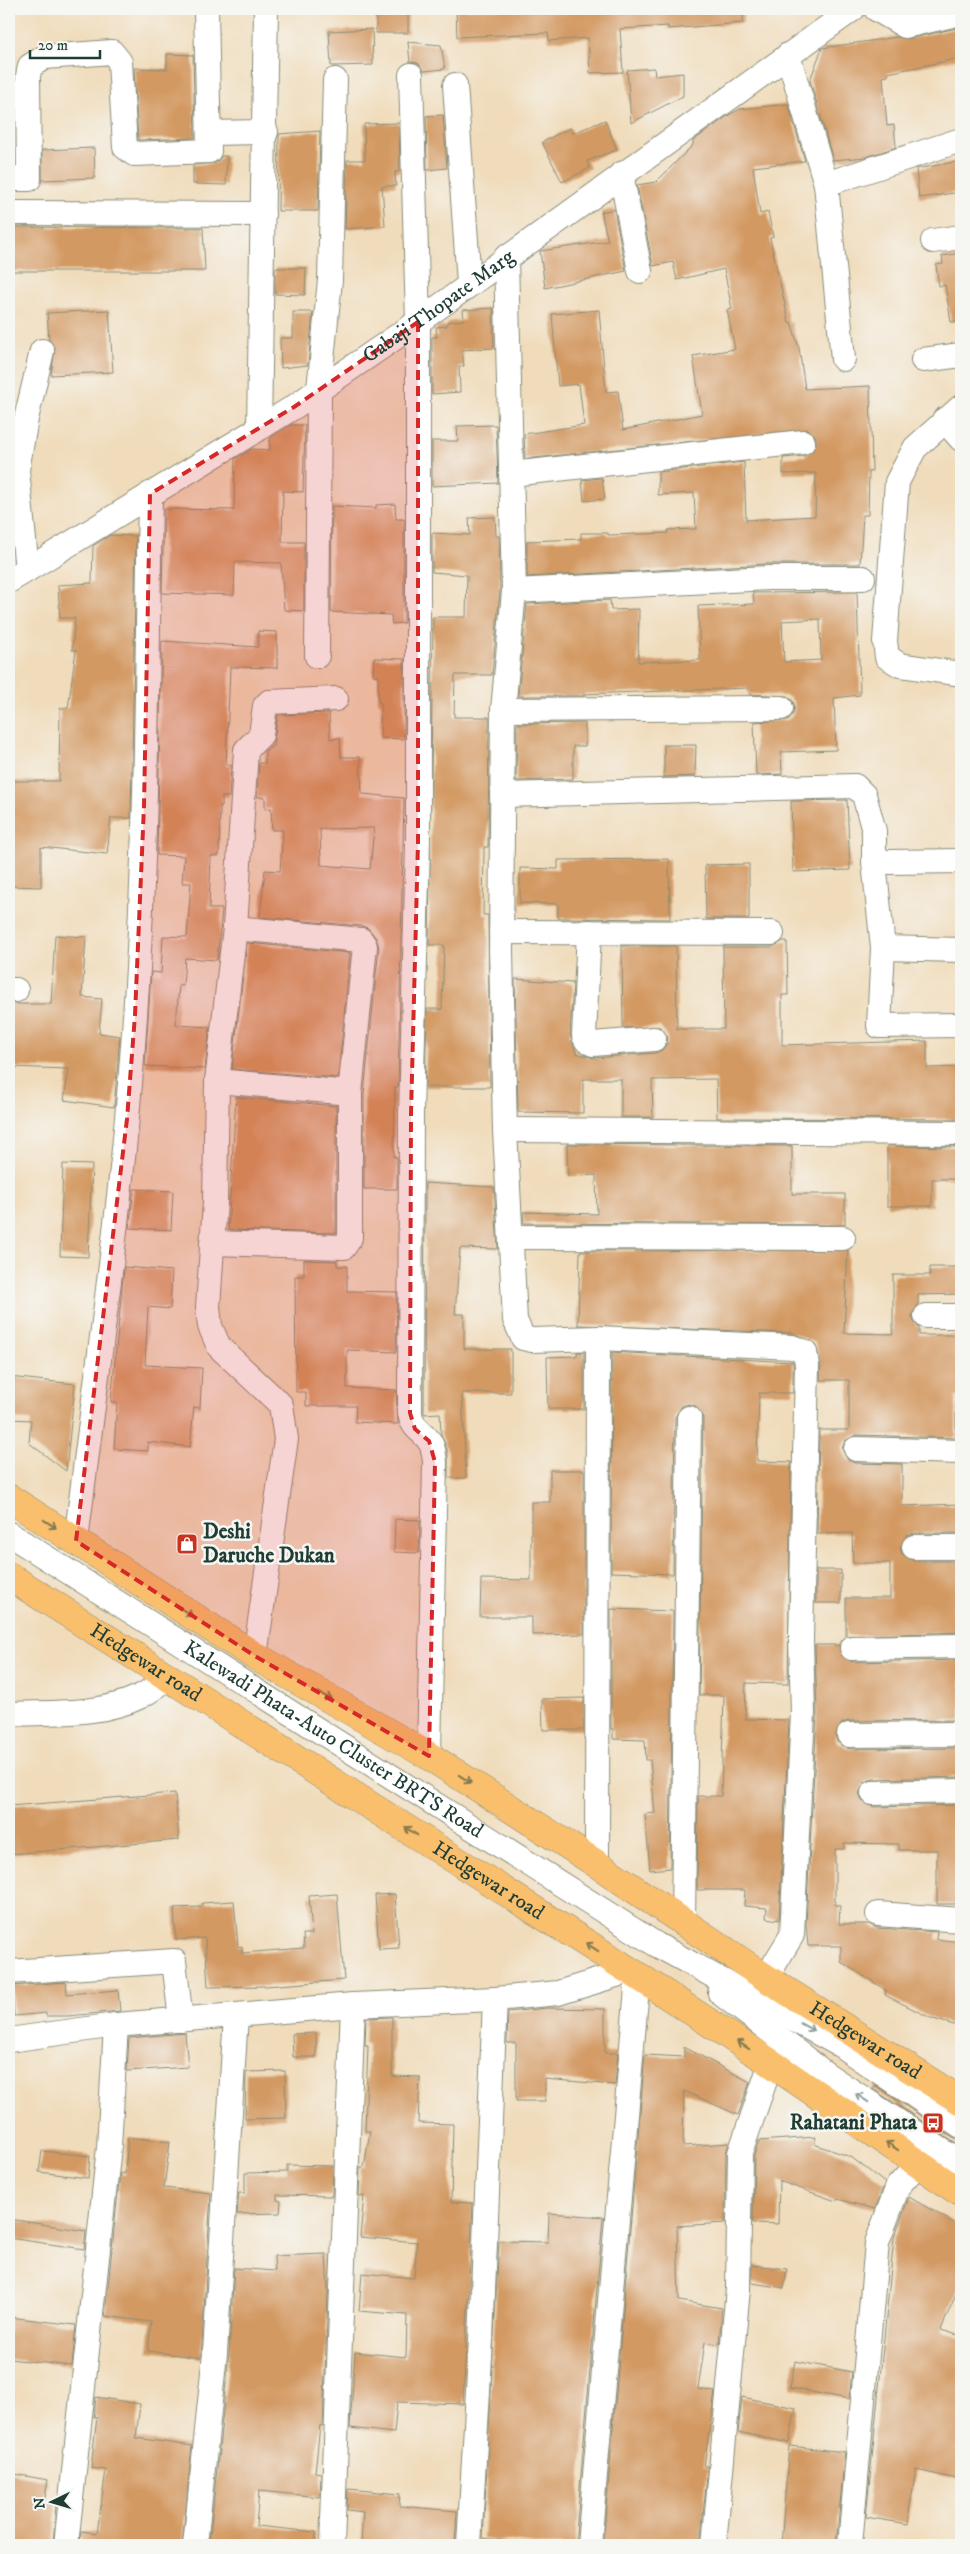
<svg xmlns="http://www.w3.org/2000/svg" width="970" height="2554" viewBox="0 0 970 2554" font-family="'IM FELL DW Pica',serif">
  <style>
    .building { fill: #d39962; fill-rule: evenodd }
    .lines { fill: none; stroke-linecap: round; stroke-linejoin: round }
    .minor-casing { stroke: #888c78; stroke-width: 26 }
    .major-casing { stroke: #888c78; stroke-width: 29 }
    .minor { stroke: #fff; stroke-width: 24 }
    .major { stroke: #f9bf6d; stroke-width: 28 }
    .oneway { stroke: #81784e }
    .oneway2 { stroke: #8f9e9a }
    .marked { fill: #d62828; fill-opacity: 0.2; stroke: #d62828; stroke-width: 4; stroke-dasharray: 10 6; stroke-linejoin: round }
    .labels { text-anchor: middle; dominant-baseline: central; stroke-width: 5; stroke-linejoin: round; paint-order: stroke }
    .street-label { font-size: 21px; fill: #1f3d34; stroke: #f6f6f2 }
    .poi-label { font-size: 21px; font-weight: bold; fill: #1f3d34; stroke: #f6f6f2; text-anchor: start }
  </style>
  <rect width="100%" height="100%" fill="#f6f6f2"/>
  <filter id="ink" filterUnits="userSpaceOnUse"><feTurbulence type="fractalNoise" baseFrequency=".02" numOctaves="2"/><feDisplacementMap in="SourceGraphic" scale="10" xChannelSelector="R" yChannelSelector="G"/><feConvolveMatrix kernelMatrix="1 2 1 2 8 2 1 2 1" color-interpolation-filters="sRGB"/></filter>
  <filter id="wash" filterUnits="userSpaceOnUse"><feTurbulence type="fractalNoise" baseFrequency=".0096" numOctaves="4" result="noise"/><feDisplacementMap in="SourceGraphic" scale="20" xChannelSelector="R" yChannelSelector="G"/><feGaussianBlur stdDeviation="1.12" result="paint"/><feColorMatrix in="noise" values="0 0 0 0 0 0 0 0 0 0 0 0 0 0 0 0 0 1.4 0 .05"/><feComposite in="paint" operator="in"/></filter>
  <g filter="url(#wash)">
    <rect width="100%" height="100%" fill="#f0dcbb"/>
    <g id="blocks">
      <path class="building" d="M376,9H408V33H376Z
        M456,9H743V23L668,29V26L620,29L623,72L590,73L588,38L549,41L548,33L457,37Z
        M961,27V58L888,73V76L883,77L887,126L894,125L896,147L866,157L833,160L810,80L822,48L897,37L908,39Z
        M372,29L373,65L331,66L329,31Z
        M408,42L441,45L445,69L424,71L418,63L410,62Z
        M167,54L193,55L195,138L138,140L134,68L167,69Z
        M654,68L655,76L683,73V96L631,123L627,70Z
        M788,104L805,161L753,167L760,214L768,212L773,237L770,238L789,323L791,322L799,348L805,389L870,386L872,471L869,472L868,515H863L860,564H768L527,577V541L581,539V533H608V535L668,533V530L696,529L694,493L658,495V472L744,462L746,520L815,516L816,473L783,474V458L805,456L815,448L817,441L814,434L808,429L525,459L524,434L584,425L579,384L558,386L552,314L599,310L606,392L618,391L623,430L702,414L693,356L735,349L727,310L732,309L724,269L677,280L673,262L653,266L637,185L656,182L693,145V141L729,115L740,109Z
        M443,115L447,168L427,170L426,116Z
        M605,120L617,150L587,161L590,168L562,182L542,142L570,128L573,133Z
        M399,123L400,171L395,172L396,186H382L385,226L345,229L347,160H365L364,124Z
        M320,131L318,211H278L279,134Z
        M94,148L95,178L42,180V150Z
        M222,156H227L226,185L193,184V165L216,163Z
        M961,161V192L919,198L916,169Z
        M614,209L626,271L545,288L540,251L608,241L601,212Z
        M9,227L203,228L205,271H9Z
        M961,253V321L951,322L945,285L939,286L936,265L943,264L942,256Z
        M275,268H306L305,295L275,294Z
        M493,308L494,348L462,350L464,366H459L460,392L432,394V337H437L436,327L447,326V322L464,320L463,310Z
        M109,310L113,372L51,375L55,348L49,340L47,313Z
        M293,312H313L308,365L281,368L280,338H293Z
        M291,425H305L303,492L283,491L282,542H304V611L284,610L281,563L235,562L234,595L162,593L164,509L234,510L235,459L252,449L270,450V438Z
        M496,425L498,483L432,486V441H458L457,426Z
        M602,478L605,499L584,501L582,480Z
        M395,504L396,519H404V623L392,624L391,615L331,612L332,506L376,508V505Z
        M495,517L496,536H499L500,591L492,675H455L454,717H489L488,847H484L483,915H488L490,1087H425L427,1009H442L444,945H429L433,617H466L467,575L432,572V533L470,535L469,518Z
        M110,535L136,536L131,818H111L107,854L41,847V887L9,886V781H59L60,708H68L76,650H72L75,618H60L58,585L92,583L93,546Z
        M857,592L860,695L834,698L836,750L781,752L782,774L756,775L754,722L788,720L793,714L795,707L793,701L787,696L749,694L748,688L584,694V696H518L527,604L610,600L611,610L639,609L638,662L700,660L698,606L754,604L753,593ZM820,619L821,660L784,662L782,621Z
        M258,631L277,632V668L230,667L226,765H231L229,797H222V806H220L219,856H211L209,909H222L217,960L185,958L183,986L179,985L176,1025L210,1027L205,1069L145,1066L151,972L161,973L163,936L187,937L191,883H182L184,856L157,855L162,641L258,647Z
        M374,658L404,659V739L380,738L381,703L378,702V676L373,675Z
        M329,713L330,739L340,738L341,757H360L362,794L404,798L398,1087H395L394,1157H397V1189H364V1094L379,947L376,938L368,928L362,926L260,917L265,870L280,871L283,830H272L271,808L265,809V797H257L259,763H265V751L273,746L278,715ZM374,828L370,869L321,865L320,829Z
        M585,723V746H573V779L516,781L517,724Z
        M664,745H696L695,776L664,777Z
        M847,800L850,870L793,872L791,801Z
        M669,859L670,919L558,918V904L520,903V868L558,869V860Z
        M749,864V919H706L705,865Z
        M55,935L86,937L82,997L102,999L99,1033L120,1036L114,1107L64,1100L69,1069L9,1067V1004H51Z
        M783,941H787L788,995H782V1045L927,1041V1068L961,1067V1119L717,1118L716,1079L652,1080L653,1117H621V1079H583V1113L518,1112L515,979L573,983L570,1035L576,1053L594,1058L655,1053L662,1050L667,1044L668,1037L660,1027L623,1028L622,946H676L677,1029H724L723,947H772Z
        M247,943L350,953L338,1078L232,1069Z
        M236,1097L336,1106V1233L228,1230Z
        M567,1144L792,1146V1194H845V1225L524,1223L523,1212L597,1214L596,1175L568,1176Z
        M887,1146L961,1147V1179H932V1206H887Z
        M63,1164L92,1165L88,1257L60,1256Z
        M425,1183L494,1187L498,1249L460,1248L455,1314H464V1349H511V1393H462L466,1478H448V1452L441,1434L440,1413L424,1414V1412Z
        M134,1189L173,1191L171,1230L129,1228Z
        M848,1250L844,1333L893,1334V1275H930V1267H961V1294L918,1295V1305L912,1316L914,1322L919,1328V1335H961V1396H956V1438L856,1435L845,1441L842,1449L848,1460L855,1463L902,1464V1506L961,1504V1533H914L907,1535L900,1547L902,1554L914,1561H961V1632L846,1636V1598H890V1563H853L852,1533L817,1534L819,1430H849V1380H820L821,1363L815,1343L793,1333L578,1325L580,1251Z
        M304,1260L337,1261V1266H347V1291L397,1292L396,1352L347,1350V1388L396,1390L398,1424L355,1422L356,1406H306V1392H296L295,1276H304Z
        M124,1267L172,1271L170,1309L148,1307L145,1365L202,1368L200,1408L194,1407L190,1447L148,1442V1451L114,1449L117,1402H111Z
        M577,1352H584V1409H548L547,1357L577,1356Z
        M612,1352L793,1362V1393H759L757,1461L791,1462L788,1684L746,1683L745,1719L789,1720L779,1920L766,1918L767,1908L744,1906L745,1890H697L698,1796H721L724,1695H699L703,1418L696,1406L689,1404L682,1406L675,1417L673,1574L611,1572Z
        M9,1377L75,1384L66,1471L29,1443L31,1420L9,1419Z
        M550,1470H584V1634L532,1635V1617H480L481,1579L531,1580V1502H550Z
        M395,1519L420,1520L419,1553L394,1552Z
        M816,1570H841V1603H816Z
        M611,1609L673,1611L670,1868L650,1870L645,1814L655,1813L650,1760H646L645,1740L613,1739V1729H611Z
        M815,1645H839L841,1655L852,1662L961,1660V1720L849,1721L842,1723L835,1735L837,1742L849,1749L961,1748V1777L873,1779L865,1782L859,1793L862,1801L873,1807L961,1805V1904H937V1850H899V1844L844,1843V1849H835V1905H840L839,1924H869L877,1928L937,1932L936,1939L961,1942V2027L933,2019L885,1995L886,1990L841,1962V1946H808L806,1923L817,1714Z
        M584,1698V1730H543L542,1699Z
        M175,1793L179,1840L9,1854V1806Z
        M337,1894L344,1980L266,1986L208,1987L205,1938L176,1940L174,1908L202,1907V1903L234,1901L238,1947L242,1946V1953L304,1948L303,1934H312L309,1896Z
        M395,1894L399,1948L379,1949L375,1895Z
        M66,1982L67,1994L118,1990L120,2011L68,2016H46V2013L14,2016L12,1986Z
        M547,2008L605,2009V2053H618L615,2085L545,2079V2101H516V2043H507L508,2012Z
        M392,2017V2076L420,2077L418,2123L453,2124L451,2202L473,2203L463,2404L397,2402L394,2433L350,2428L355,2352L406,2357L407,2315L359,2311L362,2273L414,2278L417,2242L360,2237L364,2196H359L360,2167H364L370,2131H365L368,2045H365L366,2018Z
        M185,2033L188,2067L127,2071L129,2038Z
        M316,2033V2057H293L292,2034Z
        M684,2047L750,2082L738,2115L684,2091L683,2146L729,2143L726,2153L725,2223L677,2226L679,2301L722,2308L719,2344L705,2342L698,2389L715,2392L704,2466H708L700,2545H603L645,2055L684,2057Z
        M285,2071L286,2118L245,2119L246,2072Z
        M875,2085L953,2138L961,2141V2147L873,2089Z
        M128,2137L170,2142L164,2188L211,2193L201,2358L148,2351L151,2322L105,2316L120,2173L125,2174Z
        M816,2137L814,2144L851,2157L885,2183L875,2209L837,2199L836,2201L779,2181L778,2224L753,2223L754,2155L759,2141Z
        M42,2151L90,2156L88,2178L39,2172Z
        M287,2165L333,2166L332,2196L277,2195V2200L281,2201L280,2213L237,2214L239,2193H245V2173L287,2172Z
        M909,2197L961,2227V2282L941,2330L961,2336V2480L916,2470L907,2524L866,2517L894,2238Z
        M549,2213L603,2217L575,2545H535L483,2538L499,2241L548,2242Z
        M9,2219L86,2231L84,2249L9,2238Z
        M326,2254L328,2292L323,2426L320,2425L315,2472L321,2473L320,2497L259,2491L256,2526L316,2532L315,2545H209L229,2354L234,2268L275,2271L274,2256Z
        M752,2265L787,2269L784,2288L752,2283Z
        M9,2317L76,2325L72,2366L9,2359Z
        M795,2361L852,2372L849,2399L790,2388Z
        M96,2397L140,2404L136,2438L192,2446L182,2545H80L81,2531L97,2533L106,2470L91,2468L97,2417H94Z
        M742,2397L796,2408L789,2443L738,2432Z
        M789,2446L845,2452L836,2545H781Z
        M9,2473L48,2480L44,2503L56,2505L53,2545H9Z
        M348,2489L400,2494L399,2506L457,2511L455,2545L402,2542V2545H361L363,2512L347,2510Z"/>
    </g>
  </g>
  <g filter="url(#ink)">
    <use href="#blocks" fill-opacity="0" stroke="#888c78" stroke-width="1"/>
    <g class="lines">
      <g class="minor-casing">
        <g id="minor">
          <path d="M876,9L905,26L961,13"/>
          <path d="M788,55L826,184L843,359"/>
          <path d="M411,75L418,322V842L411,1114L410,1413C412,1429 422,1430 430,1442C434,1448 434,1455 435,1462L429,1756"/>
          <path d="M455,85L469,283"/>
          <path d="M209,133L266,132"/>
          <path d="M621,174L640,271"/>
          <path d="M9,179H29L28,76L30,66L45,57L112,52L120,62L125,147L134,154L209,151L206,9"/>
          <path d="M826,184L961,140"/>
          <path d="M9,213L263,214"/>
          <path d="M933,241L961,237"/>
          <path d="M506,257L514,591L503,710L501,951L505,1130L515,1320L523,1338L532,1340L598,1338L792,1347L805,1352L807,1365L801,1640L803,1713L792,1935L766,1978"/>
          <path d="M923,360L961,355"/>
          <path d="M961,407L915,448L897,482L885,641L887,657L900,665L961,674"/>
          <path d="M944,420L961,439"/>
          <path d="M259,428L266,9"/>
          <path d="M511,474L803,442"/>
          <path d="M27,570L17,470L26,419L42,351"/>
          <path id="s1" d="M9,581L294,407L418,322L853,9"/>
          <path d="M514,591L769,578H863"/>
          <path d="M317,656L319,389L330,280L335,80"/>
          <path d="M503,710L781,708"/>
          <path d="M502,795L855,786L864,795L874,831V862L883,948L879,1026L961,1025"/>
          <path d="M889,862L961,861"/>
          <path d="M501,932L772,933"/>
          <path d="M589,932L584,1036L587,1041L593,1044L654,1039"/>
          <path d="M883,948L961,950"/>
          <path d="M9,990H16"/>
          <path d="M217,1081L350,1093"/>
          <path d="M505,1130L961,1133"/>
          <path d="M512,1237L843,1238"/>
          <path d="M212,1243L344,1247L350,1238V1093L365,946L361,940L235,928"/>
          <path d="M926,1316H961"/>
          <path d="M856,1449L961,1452"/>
          <path id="s2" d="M9,1534L657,1945L840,2045L961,2127"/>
          <path d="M76,1541C97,1367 124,1192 135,1016C147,842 147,668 150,494"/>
          <path d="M914,1547H961"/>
          <path d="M852,1648L961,1646"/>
          <path d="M255,1656L286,1439L281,1405L219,1347L210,1326L208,1307L215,1202L217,1081L235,928L246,750L261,735L265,706L269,702L336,699"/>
          <path d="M9,1714C52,1712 101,1716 141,1696C151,1691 160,1683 170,1677"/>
          <path d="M849,1735L961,1734"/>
          <path d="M873,1793L961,1791"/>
          <path d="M597,1864L598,1338"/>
          <path d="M878,1914L961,1920"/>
          <path d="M683,1924L689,1418"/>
          <path d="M9,1972L174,1961L181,2020"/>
          <path d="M720,1993L826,2074L961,2163"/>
          <path d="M9,2040L116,2025L353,2005L495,1999L558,1993L629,1971"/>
          <path d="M66,2545L109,2147L116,2025"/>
          <path d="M195,2545L215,2353L236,2016"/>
          <path d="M332,2545L353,2005"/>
          <path d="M469,2545L481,2340L495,1999"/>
          <path d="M589,2545L638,1976"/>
          <path d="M714,2545L738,2289L740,2153L771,2063"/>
          <path d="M850,2545L877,2243L898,2186L918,2164"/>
        </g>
      </g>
      <g class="major-casing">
        <g id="major">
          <path id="s3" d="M9,1498L255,1656L429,1756L597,1864L766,1978L961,2101"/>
          <path id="s4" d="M9,1576L638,1976L771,2063L961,2193"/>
        </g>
      </g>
      <use href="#minor" class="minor"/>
      <use href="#major" class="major"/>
    </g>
    <defs><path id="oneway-shaft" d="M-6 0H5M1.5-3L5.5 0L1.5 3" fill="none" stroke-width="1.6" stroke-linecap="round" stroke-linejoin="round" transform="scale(1.25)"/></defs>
    <g class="oneway">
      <use href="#oneway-shaft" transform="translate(50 1524) rotate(33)"/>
      <use href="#oneway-shaft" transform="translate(186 1612) rotate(33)"/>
      <use href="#oneway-shaft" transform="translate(325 1696) rotate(30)"/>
      <use href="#oneway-shaft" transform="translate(465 1779) rotate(33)"/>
      <use href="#oneway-shaft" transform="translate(411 1831) rotate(-147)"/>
      <use href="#oneway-shaft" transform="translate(592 1947) rotate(-147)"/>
      <use href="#oneway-shaft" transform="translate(743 2045) rotate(-147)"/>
      <use href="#oneway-shaft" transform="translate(892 2146) rotate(-146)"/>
    </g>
    <g class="oneway2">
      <use href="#oneway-shaft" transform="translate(807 2027) rotate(29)"/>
      <use href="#oneway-shaft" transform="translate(862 2098) rotate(-147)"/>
    </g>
  </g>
  <path class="marked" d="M418,322V842L411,1114L410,1413L415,1429L429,1441L435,1462L429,1756L255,1656L76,1541L127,1119L135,1015L144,806L150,494L294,407Z"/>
  <defs>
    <g id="shop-square" transform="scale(1.125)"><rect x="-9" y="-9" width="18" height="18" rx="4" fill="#c8321e" stroke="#f6f6f2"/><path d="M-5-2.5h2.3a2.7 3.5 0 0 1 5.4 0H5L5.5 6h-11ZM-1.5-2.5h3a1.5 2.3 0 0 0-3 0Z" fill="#fff"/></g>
    <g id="bus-square" transform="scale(1.125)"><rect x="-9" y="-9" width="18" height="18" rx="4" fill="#c8321e" stroke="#f6f6f2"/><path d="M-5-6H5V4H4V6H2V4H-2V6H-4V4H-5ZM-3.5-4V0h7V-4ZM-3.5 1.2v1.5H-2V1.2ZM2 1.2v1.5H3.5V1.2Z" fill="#fff"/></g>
  </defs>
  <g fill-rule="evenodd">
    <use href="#shop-square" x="187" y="1544"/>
    <use href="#bus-square" x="933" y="2123"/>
  </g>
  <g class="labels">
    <g class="street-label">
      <text stroke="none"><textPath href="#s1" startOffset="510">Gabaji Thopate Marg</textPath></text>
      <text stroke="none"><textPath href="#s4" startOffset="162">Hedgewar road</textPath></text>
      <text stroke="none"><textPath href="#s2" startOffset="384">Kalewadi Phata-Auto Cluster BRTS Road</textPath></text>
      <text stroke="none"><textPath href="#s4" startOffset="568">Hedgewar road</textPath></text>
      <text stroke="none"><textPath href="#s3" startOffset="1014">Hedgewar road</textPath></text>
    </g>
    <g class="poi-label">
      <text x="203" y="1532">Deshi<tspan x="203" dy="24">Daruche Dukan</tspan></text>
      <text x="917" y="2123" text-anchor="end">Rahatani Phata</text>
    </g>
  </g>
  <rect width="970" height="2554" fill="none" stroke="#f6f6f2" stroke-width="30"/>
  <g transform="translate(52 2502) rotate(265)" stroke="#f6f6f2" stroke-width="4" paint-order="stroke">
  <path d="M0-4L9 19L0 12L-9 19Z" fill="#1f3d34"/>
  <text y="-8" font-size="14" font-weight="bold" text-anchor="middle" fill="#1f3d34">N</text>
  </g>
  <path d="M30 50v8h70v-8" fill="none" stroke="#1f3d34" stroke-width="2.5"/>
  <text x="38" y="50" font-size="15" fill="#1f3d34" stroke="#f6f6f2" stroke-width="4" paint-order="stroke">20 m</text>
</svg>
